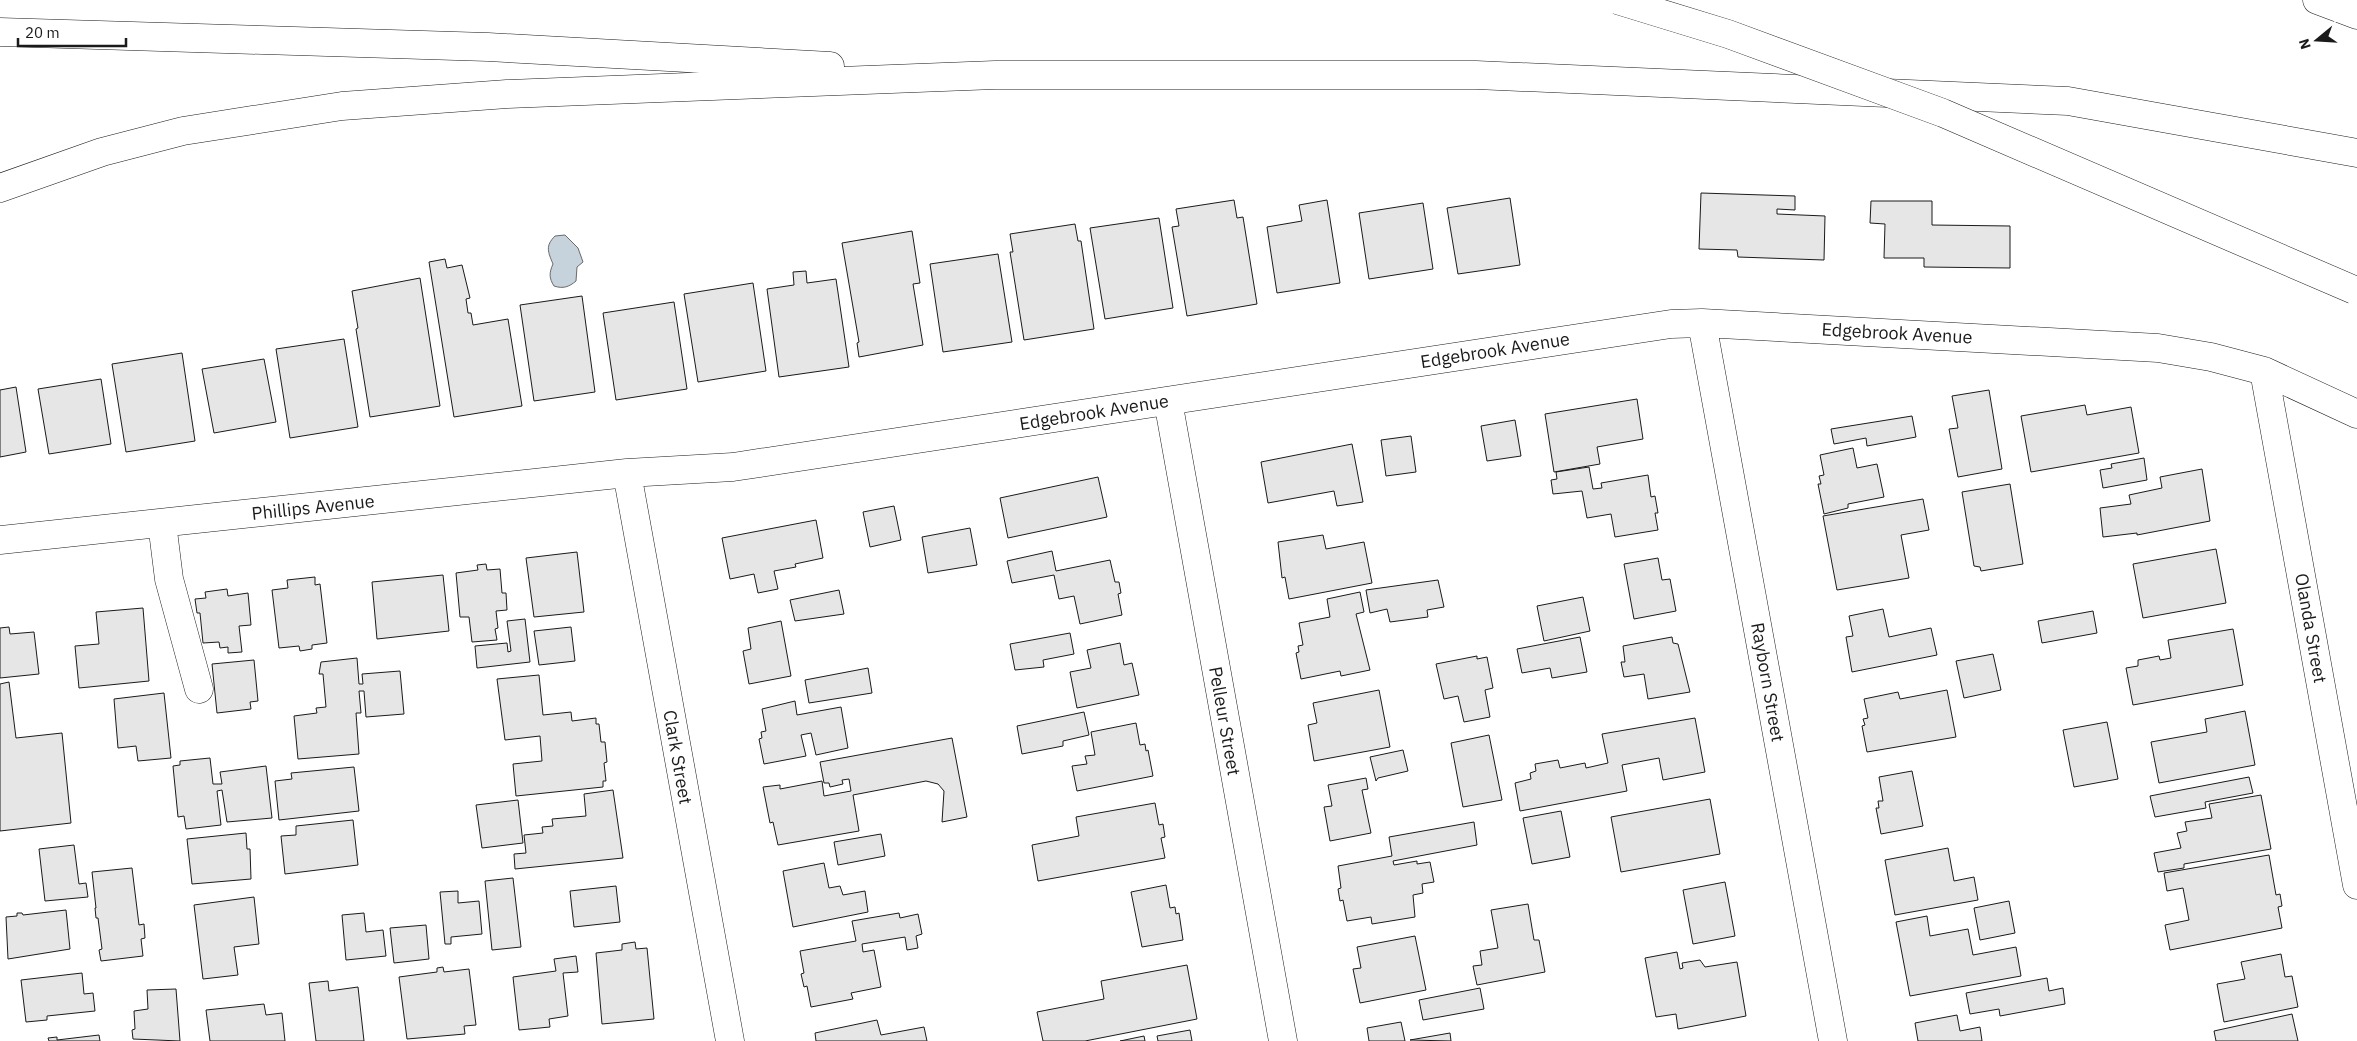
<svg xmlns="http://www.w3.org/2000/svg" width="2357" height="1041" viewBox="0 0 2357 1041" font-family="'IBM Plex Sans',sans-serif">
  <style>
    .water { fill: #c6d2dc; stroke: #6a6a6a }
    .building { fill: #e6e6e6; stroke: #1a1a1a }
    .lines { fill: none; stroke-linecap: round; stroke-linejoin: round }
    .minor-casing { stroke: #1a1a1a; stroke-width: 29 }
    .highway-casing { stroke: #1a1a1a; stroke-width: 29 }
    .minor { stroke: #fff; stroke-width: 28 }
    .highway { stroke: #fff; stroke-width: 28 }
    .highway-bridge-casing { stroke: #1a1a1a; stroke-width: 29; stroke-linecap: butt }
    .highway-bridge { stroke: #fff; stroke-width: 28 }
    .labels { text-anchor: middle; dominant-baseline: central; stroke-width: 4; stroke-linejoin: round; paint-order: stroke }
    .street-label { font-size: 18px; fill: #1a1a1a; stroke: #fff }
  </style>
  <rect width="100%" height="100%" fill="#fff"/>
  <path class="water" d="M565,235L578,248L583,262L577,267L576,281C569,287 563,289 554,286C549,278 549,273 553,264C548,252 545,246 555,236Z"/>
  <path class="building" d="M1701,193L1795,196V210L1777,209V214L1825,216L1824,260L1738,257L1737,250L1699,249Z
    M1510,198L1520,265L1458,274L1447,208Z
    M1234,200L1237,218L1243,217L1257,304L1187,316L1172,227L1179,226L1176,209Z
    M1327,200L1340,283L1277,293L1267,227L1302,221L1299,205Z
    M1871,201H1932V225L2010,226V268L1924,267V258H1884L1885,224L1870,223Z
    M1423,203L1433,269L1369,279L1359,213Z
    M1159,218L1173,308L1105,319L1090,228Z
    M1075,224L1078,241H1081L1094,329L1024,340L1010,252H1013L1010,234Z
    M912,231L920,283L913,284L923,345L859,357L857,343L859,342L842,243Z
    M998,254L1012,342L943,352L930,264Z
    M445,259L447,268L462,265L470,298L466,299L468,313H471L473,325L508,319L522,406L454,417L429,262Z
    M806,271L807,283L836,279L849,367L779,377L767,289L794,285L793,272Z
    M420,278L440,406L370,417L356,329L358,328L352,291Z
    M753,283L766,371L698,382L684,294Z
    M582,296L595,392L534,401L520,305Z
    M674,302L687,389L616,400L603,313Z
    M344,339L358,427L290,438L276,349Z
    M182,353L195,441L126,452L112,364Z
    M264,359L276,422L214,433L202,369Z
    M101,379L111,444L49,454L38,389Z
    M16,387L26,452L0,457V390Z
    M1989,390L2002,469L1958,477L1949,429L1958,428L1952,396Z
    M1637,399L1643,439L1597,447L1600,464L1554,472L1545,414Z
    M2085,405L2087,415L2131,407L2139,453L2031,472L2021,416Z
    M1912,416L1916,437L1867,446L1866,438L1834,444L1831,429Z
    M1515,420L1521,456L1487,461L1481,426Z
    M1411,436L1416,472L1386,476L1381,440Z
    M1352,444L1363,502L1337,506L1334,491L1268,503L1261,462Z
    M1853,448L1857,468L1877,464L1884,497L1848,504V508L1824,514L1818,484H1821L1819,476L1824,475L1820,455Z
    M2144,458L2147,480L2103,488L2100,470L2112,468L2111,464Z
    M1589,467L1593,489L1602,488L1601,483L1648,475L1651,497L1655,496L1658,513H1655L1658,530L1615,537L1611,514L1587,518L1582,491L1553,494L1551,480L1557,479L1556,472Z
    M2202,469L2210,521L2137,535V533L2103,537L2100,508L2131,504L2129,495L2162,488L2160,477Z
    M1098,477L1107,517L1008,538L1000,498Z
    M2010,484L2023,564L1981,571L1980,567L1974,566L1962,492Z
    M1923,499L1929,530L1901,535L1909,578L1837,590L1823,516Z
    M894,506L901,540L870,547L863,512Z
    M816,520L823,558L795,564L796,567L774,571L778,589L758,593L754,574L730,579L722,538Z
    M970,528L977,565L928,573L922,537Z
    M1323,535L1326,549L1364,542L1372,583L1289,599L1285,577L1282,578L1278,542Z
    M2216,549L2226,603L2143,618L2133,564Z
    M1052,551L1056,571L1110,560L1115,582H1119L1121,593L1118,594L1122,615L1080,624L1074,596L1059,599L1054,575L1012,583L1007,561Z
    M577,552L584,612L534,617L526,558Z
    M1658,558L1662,580L1670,579L1676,611L1634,619L1624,564Z
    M486,564L487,570L500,569L502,593H506L507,610L496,611L498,628L495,629L497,640L472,642L469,617H460L456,573L478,570L477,565Z
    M443,575L449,631L377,639L372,582Z
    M315,577V585L320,584L327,643L312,645V649L300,651L299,646L279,648L272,590L288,588L287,580Z
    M1438,580L1444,607L1427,610L1428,617L1390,622L1387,609L1370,613L1366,590Z
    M227,589L228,596L248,593L251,625L239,626L242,652L228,653V647L220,648L219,642L203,643L200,613H197L195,599L206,598L205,592Z
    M839,590L844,614L795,621L790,600Z
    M1360,592L1364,612L1356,614L1370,670L1341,676L1340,671L1301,679L1296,653L1299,652L1298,646L1303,645L1299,623L1330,617L1327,599Z
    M1583,597L1590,631L1544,641L1537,606Z
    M143,608L149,681L79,688L75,646L99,644L96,612Z
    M1883,609L1889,637L1931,628L1937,655L1852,672L1846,637L1853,636L1849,616Z
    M2093,611L2097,633L2042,643L2038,621Z
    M525,619L530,662L477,668L475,646L507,643L508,652L511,651L507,621Z
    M781,621L791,676L749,684L743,651L751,649L748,628Z
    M9,627L10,634L34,632L39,674L0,678V628Z
    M571,627L575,661L539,665L534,631Z
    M2233,629L2243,685L2133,705L2126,668L2138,666V660L2159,656L2160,660L2171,658L2168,640Z
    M1070,633L1074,654L1043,660L1044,667L1015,670L1010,644Z
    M1580,637L1587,672L1552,678L1550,668L1522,673L1517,649Z
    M1672,637L1673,643L1678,644L1690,692L1648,699L1644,674L1624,677L1621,662H1625L1623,646Z
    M1120,643L1124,665L1132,663L1139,695L1077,708L1070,672L1091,668L1087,650Z
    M1993,654L2001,690L1964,698L1956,661Z
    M1477,656V659L1487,657L1493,688L1485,690L1490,717L1464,722L1458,696L1444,699L1436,664Z
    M357,658L359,684H363L362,674L400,671L404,714L366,717L364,691H359L361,713H356L359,754L298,759L294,716L317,713L316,708L326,707L323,674H319L321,662Z
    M254,660L258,701L250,702L251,709L217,713L212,664Z
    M868,668L872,693L809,703L805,680Z
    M539,675L543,715L571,712L572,721L596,718V724H599L601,742H605L607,762L604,763L606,781H603V787L516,796L513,764L542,761L540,736L505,740L497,679Z
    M9,682L16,738L62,733L71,823L0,831V684Z
    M1379,690L1390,747L1314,761L1308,725L1317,723L1313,703Z
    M1947,690L1956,737L1867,752L1862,726L1865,725L1863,719L1868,718L1864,699L1898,692L1900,699Z
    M164,693L171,758L138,761L136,746L118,748L114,699Z
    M795,701L797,715L841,707L848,748L816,755L811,733L801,735L806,756L764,764L759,739L762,738L761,732L766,731L762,709Z
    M2245,711L2255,765L2159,783L2151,742L2207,732L2205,719Z
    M1084,712L1089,735L1063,741V746L1022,754L1017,726Z
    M1695,718L1705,772L1663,780L1659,758L1622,765L1627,791L1520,811L1515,783L1531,779L1530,773L1536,771L1535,764L1558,760L1560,768L1585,763L1586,768L1608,763L1602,734Z
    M2107,722L2118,779L2074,787L2063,730Z
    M1136,723L1140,745L1145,744L1146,751L1148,750L1153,776L1077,791L1072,766L1087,764L1085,756L1095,755L1091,732Z
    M1489,735L1502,800L1463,807L1451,743Z
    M952,738L967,817L942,822L944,791L938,784L926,781L853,795L859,831L778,845L773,822L770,823L763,787L780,785V789L822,781L824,796L851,791L849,779L842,780L843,784L830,787L829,783H824L820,762Z
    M1403,750L1408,771L1378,778L1376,781L1370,757Z
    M210,758L213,784H222L220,772L266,766L272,818L227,822L222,790L217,791L221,825L186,829L184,816L178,817L173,766L180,765V761Z
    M354,767L359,811L279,820L275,781L292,779L291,773Z
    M1912,771L1923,826L1881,834L1876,808H1879L1878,801H1883L1879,777Z
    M2249,777L2253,793L2205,802L2206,808L2155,817L2150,796Z
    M1366,778L1368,789L1362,790L1371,833L1330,841L1324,807L1332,806L1328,785Z
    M613,790L623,858L515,869L514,854L526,853L524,835L543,833L542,827L553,826L552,819L586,816L584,794Z
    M2261,795L2271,849L2184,864V868L2158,872L2154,853L2181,848L2177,833L2187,831L2185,822L2212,818L2209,804Z
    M1710,799L1720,854L1621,872L1611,817Z
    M518,800L523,843L482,848L476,805Z
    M1155,803L1159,825L1163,824L1165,837L1161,838L1165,858L1038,881L1032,845L1079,836L1076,817Z
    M1561,811L1570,857L1532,864L1523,818Z
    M353,820L358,865L285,874L281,836L296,835V826Z
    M1474,822L1477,845L1393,861L1394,865L1417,861V864L1430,862L1434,882L1422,884L1423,893L1413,895L1415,917L1372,924L1371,917L1347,921L1343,900L1340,901L1338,889L1341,888L1338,866L1392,856L1389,837Z
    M246,833L247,849H250L251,879L192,884L187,839Z
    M881,834L885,856L838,865L834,842Z
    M74,845L79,884L86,883L88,897L45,901L39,849Z
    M1948,848L1954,881L1974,877L1978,900L1895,915L1885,860Z
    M2269,855L2276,895L2280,894L2282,906L2278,907L2282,928L2170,950L2165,925L2189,920L2183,888L2167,891L2164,873Z
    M824,863L829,888L840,886L843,895L865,891L868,912L793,927L783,871Z
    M132,868L139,925L144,924L145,938L141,939L143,956L101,961L99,950L102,949L98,918H96L95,908H96L92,872Z
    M513,878L521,947L492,950L485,881Z
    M1725,882L1735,936L1693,944L1683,890Z
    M1166,885L1170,908L1175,907L1176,914L1179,913L1183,940L1142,947L1131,892Z
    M616,886L620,922L574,927L570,891Z
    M458,891V903L479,901L482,934L451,937V944H445L440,892Z
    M254,897L259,944L234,947L238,975L203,979L194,905Z
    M2009,901L2015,933L1980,940L1974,908Z
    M1528,904L1534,940H1539L1545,972L1477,985L1473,966L1482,965L1480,951L1498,948L1491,910Z
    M66,910L70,949L8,959L6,917L17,916V913H22L23,915Z
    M364,913L366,932L383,930L386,956L346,960L342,915Z
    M899,913L900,918L918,914L922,934L916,936L918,948L907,950L905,937L862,944L863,952L874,950L881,987L851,993L853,999L811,1007L807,986L804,987L801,974L804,973L800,951L856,941L852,921Z
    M1927,916L1930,936L1968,929L1973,955L2016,947L2021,976L1910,996L1896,922Z
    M426,925L429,959L394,963L390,928Z
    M1415,936L1426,990L1360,1003L1353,969L1361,968L1357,947Z
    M635,942L636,949L647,948L654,1019L602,1024L596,953L622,950V944Z
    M1677,952L1680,969L1683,968L1682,963L1700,960L1705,967L1737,962L1746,1016L1678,1029L1676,1014L1656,1017L1645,958Z
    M2281,954L2285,977L2292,976L2298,1007L2224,1022L2217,984L2245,979L2241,962Z
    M576,956L578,972L563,973L568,1016L549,1019L550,1027L519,1030L513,977L556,971L554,959Z
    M1187,965L1197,1019L1085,1041H1043L1037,1012L1104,999L1101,981Z
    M443,967L444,972L469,969L476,1025L464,1026L465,1034L407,1039L399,977L437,972V968Z
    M82,973L84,994L93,993L95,1011L47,1016V1020L26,1022L21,980Z
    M2047,978L2049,991L2063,988L2065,1004L2000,1016L1999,1009L1970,1014L1966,993Z
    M328,981L329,991L358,987L364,1041H316L309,983Z
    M1480,988L1484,1009L1423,1020L1419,1000Z
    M176,989L180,1041L133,1039L132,1030L135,1029L134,1011L148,1009L147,990Z
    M264,1004L266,1015L282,1013L285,1041H210L206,1010Z
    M2292,1014L2298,1041H2216L2214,1031Z
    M1957,1015L1960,1031L1980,1027L1982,1041H1918L1915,1023Z
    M877,1020L881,1035L924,1027L927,1041H816L815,1033Z
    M1401,1022L1405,1041H1369L1367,1028Z
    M1190,1030L1192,1041H1158L1157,1036Z
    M1450,1033L1451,1041L1410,1040Z
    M99,1035L100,1041H49L48,1038L57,1037V1040Z
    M1144,1036L1145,1041H1120Z"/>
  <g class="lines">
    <g class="minor-casing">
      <path id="minor" d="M1702,323L1833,1041
        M2264,371L2357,885
        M1168,401L1283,1041
        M627,473L730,1041
        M162,523L169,579L199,689
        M0,540L627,473L733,467L1671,324L1702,323L2158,348L2211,357L2264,371L2357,414"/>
    </g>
    <g class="highway-casing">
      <path id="highway" d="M2317,0L2357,15
        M0,32L488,47L830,66
        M0,188L102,152L183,131L342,106L507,94L995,75H1476L2068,101L2357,153"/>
    </g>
    <use href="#minor" class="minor"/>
    <use href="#highway" class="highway"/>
    <g class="highway-bridge-casing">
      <path id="highway-bridge" d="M1617,0L1728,34L1943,113L2354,290"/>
    </g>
    <use href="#highway-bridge" class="highway-bridge"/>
  </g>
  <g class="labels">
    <g class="street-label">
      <text transform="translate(1897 333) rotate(3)">Edgebrook Avenue</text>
      <text transform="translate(1495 350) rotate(-9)">Edgebrook Avenue</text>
      <text transform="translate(1094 412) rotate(-9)">Edgebrook Avenue</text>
      <text transform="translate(313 507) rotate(-6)">Phillips Avenue</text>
      <text transform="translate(2311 628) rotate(80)">Olanda Street</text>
      <text transform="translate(1768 682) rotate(80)">Rayborn Street</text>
      <text transform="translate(1225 721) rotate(80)">Pelleur Street</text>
      <text transform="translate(678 757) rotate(80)">Clark Street</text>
    </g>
  </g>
  <g transform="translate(2317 40) rotate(252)" stroke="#ffffff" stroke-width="4" paint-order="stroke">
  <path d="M0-4L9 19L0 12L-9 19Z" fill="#1a1a1a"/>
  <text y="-8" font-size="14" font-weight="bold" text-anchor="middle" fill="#1a1a1a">N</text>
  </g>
  <path d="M18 38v8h108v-8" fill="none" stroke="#1a1a1a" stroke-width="2.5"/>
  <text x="25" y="38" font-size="15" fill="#1a1a1a" stroke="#ffffff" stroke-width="4" paint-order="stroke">20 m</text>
</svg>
